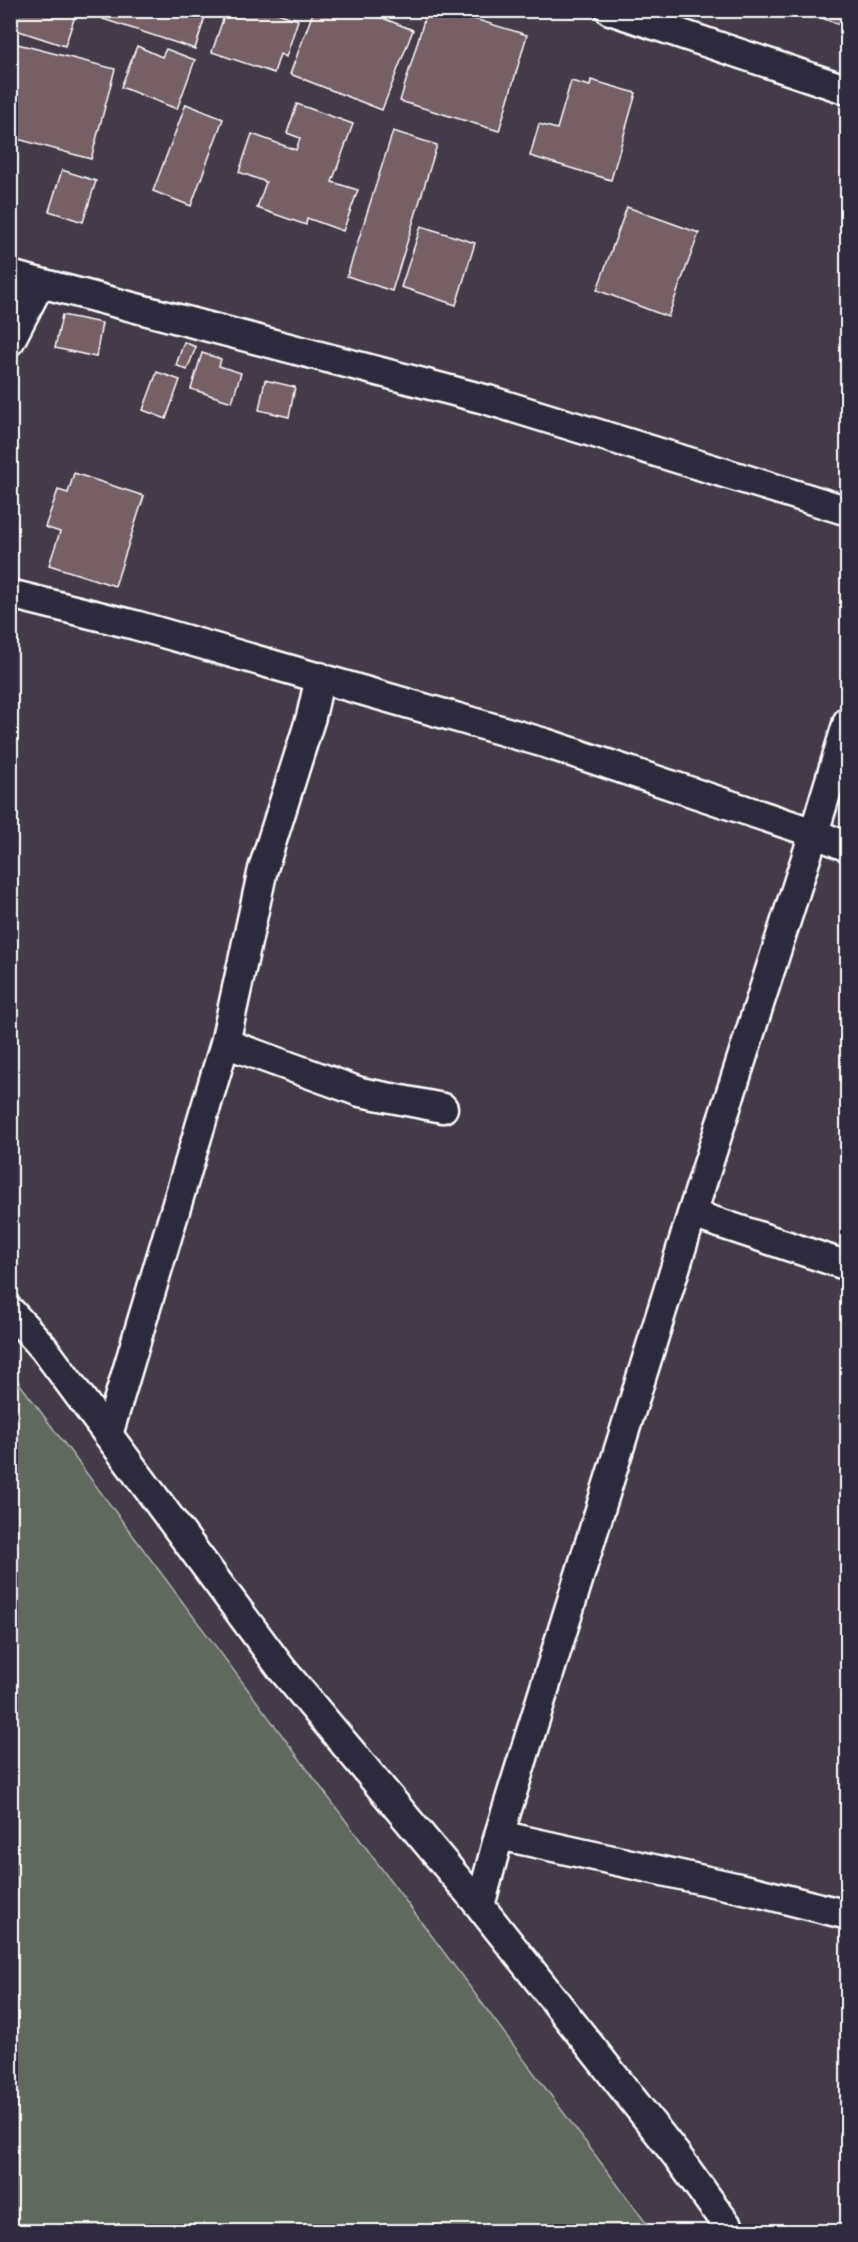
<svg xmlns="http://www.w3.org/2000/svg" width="858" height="2242" viewBox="0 0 858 2242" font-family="'Architects Daughter',sans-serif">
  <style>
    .green { fill: #5f695d; stroke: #afb4ae; stroke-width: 1.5 }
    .building { fill: #766065; stroke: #fff; stroke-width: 1.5 }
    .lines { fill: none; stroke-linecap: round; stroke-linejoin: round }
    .street-casing { stroke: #fff; stroke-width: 33 }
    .street { stroke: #2f2a3d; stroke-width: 28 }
  </style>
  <rect width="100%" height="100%" fill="#443a49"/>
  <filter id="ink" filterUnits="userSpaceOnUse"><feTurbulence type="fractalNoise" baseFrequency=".0167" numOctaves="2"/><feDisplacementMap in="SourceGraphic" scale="12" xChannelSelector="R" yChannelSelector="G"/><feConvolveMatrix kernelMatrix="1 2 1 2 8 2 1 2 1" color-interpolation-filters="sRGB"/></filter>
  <g filter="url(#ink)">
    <path class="green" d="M11,1372L652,2231H11Z"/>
    <path class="building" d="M19,10H77L65,46L13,29Z
      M105,10H207L195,49L103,19Z
      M226,10H269L298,20L286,57L280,54L274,73L212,52Z
      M314,10H337L343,13V10H362L413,30L382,110L290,74Z
      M427,10H445L527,35L499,131L400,101Z
      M820,10H846L840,25L817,16Z
      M10,42L115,69L91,159L10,137Z
      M137,46L162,57L166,49L195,60L177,109L121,87Z
      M591,80L636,93L611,180L530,156L539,124L557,129L571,81L590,86Z
      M186,104L223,119L191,206L153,191Z
      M297,104L353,124L332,182L358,190L343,231L307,218L306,225L257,208L266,182L239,172L252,134L296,150L300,138L287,133Z
      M393,131L437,145L392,291L347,276Z
      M62,170L96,181L83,222L49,211Z
      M627,207L699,233L668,317L597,290Z
      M421,226L475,243L456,305L401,287Z
      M62,315L102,323L96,357L55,348Z
      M184,342L196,347L187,370L176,365Z
      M202,353L221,359L219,366L241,373L232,402L191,389Z
      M157,372L180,380L166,419L143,410Z
      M265,380L295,387L289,417L259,410Z
      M74,473L144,496L115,586L49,565L60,532L45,527L58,490L68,493Z"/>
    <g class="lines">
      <g class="street-casing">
        <path id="street" d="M610,10L848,90
          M10,275L488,400L848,511
          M10,341L40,283
          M10,594L135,625L545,743L814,833L848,847
          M225,1043L360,1092L443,1108
          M692,1214L848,1266
          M10,1311L43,1347L69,1382L281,1668L480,1906L677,2156L732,2232
          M108,1435L225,1043L263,869L311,717L320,677
          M499,1835L753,1891L848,1915
          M480,1906L499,1835L692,1214L814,833L848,721"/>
      </g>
      <use href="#street" class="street"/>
    </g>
  </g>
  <rect width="858" height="2242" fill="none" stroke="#2f2a3d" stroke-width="36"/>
  <rect x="18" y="18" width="822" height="2206" fill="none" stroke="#fff" stroke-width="2" filter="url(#ink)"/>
</svg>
